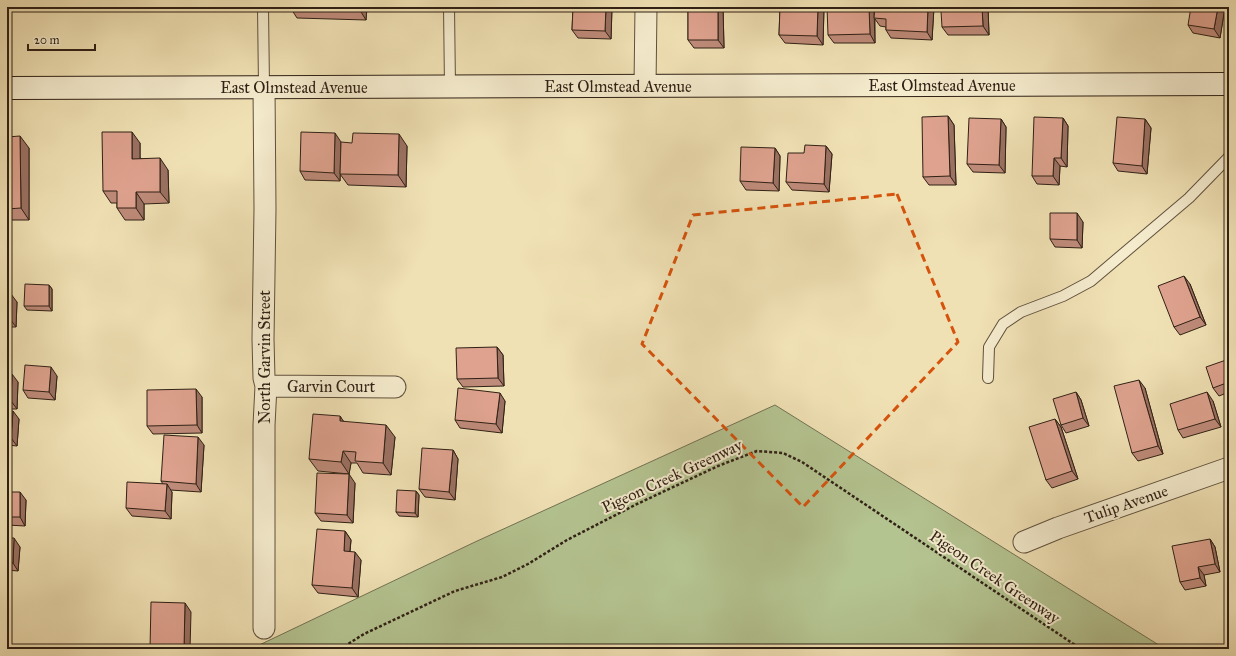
<svg xmlns="http://www.w3.org/2000/svg" width="1236" height="656" viewBox="0 0 1236 656" font-family="'IM FELL Great Primer',serif">
  <style>
    .green { fill: #b4c491; stroke: #727253 }
    .lines { fill: none; stroke-linecap: round; stroke-linejoin: round }
    .lane-casing { stroke: #5f503d; stroke-width: 12 }
    .street-casing { stroke: #5f503d; stroke-width: 23 }
    .secondary-casing { stroke: #2f2015; stroke-width: 24 }
    .path { stroke: #2f2015; stroke-width: 2.5; stroke-dasharray: 3 2; stroke-linecap: butt }
    .lane { stroke: #f5ecce; stroke-width: 10 }
    .street { stroke: #f5ecce; stroke-width: 21 }
    .secondary { stroke: #f5ecce; stroke-width: 22 }
    .wall { fill: #bf8b7a; stroke: #2f2015 }
    .shaded-wall { fill: #9b7163; stroke: #2f2015 }
    .building { fill: #dea28e; stroke: #2f2015 }
    .marked { fill: none; stroke: #d6530d; stroke-width: 3; stroke-dasharray: 8 5; stroke-linejoin: round }
    .labels { text-anchor: middle; dominant-baseline: central; stroke-width: 4; stroke-linejoin: round; paint-order: stroke }
    .street-label { font-size: 16px; fill: #2f2015; stroke: #f5ecce }
  </style>
  <rect width="100%" height="100%" fill="#f0e1b4"/>
  <filter id="stains"><feTurbulence type="fractalNoise" baseFrequency=".005" numOctaves="4"/><feColorMatrix values="0 0 0 0 .2 0 0 0 0 .09 0 0 0 0 .02 0 0 0 .5 -.17"/></filter>
  <radialGradient id="worn" r=".72"><stop offset=".6" stop-color="#630" stop-opacity="0"/><stop offset="1" stop-color="#630" stop-opacity=".3"/></radialGradient>
  <path class="green" d="M775,405L1162,647L1229,645V649H732L700,647L690,649H251L475,542Z"/>
  <g class="lines">
    <g class="lane-casing">
      <path id="lane" d="M263,7L264,87
        M449,7L450,87
        M988,378L989,347L1003,324L1021,312L1063,296L1091,281L1189,198L1229,157"/>
    </g>
    <g class="street-casing">
      <path id="street" d="M645,86L646,7
        M266,386L395,387
        M1024,542L1058,528L1229,468
        M264,628V425L266,386L264,378L263,339L265,209L264,87"/>
    </g>
    <g class="secondary-casing">
      <path id="secondary" d="M7,88L1229,84"/>
    </g>
    <path class="path" d="M340,649L364,634L455,591L502,577L528,564L567,540L637,504L718,466L757,451L783,453L802,462L1081,649"/>
    <use href="#lane" class="lane"/>
    <use href="#street" class="street"/>
    <use href="#secondary" class="secondary"/>
  </g>
  <path class="wall" d="M290,7H367L366,20L297,18Z
    M573,7H612L611,39L578,38L572,30Z
    M688,7H723L724,48H694L688,40Z
    M780,7H824L823,45L785,43L779,35Z
    M875,7H934L932,40L891,38L886,30V27L880,26L875,19V43H834L828,35L874,10V15Z
    M952,7H988L989,35H948L942,27L952,11Z
    M1225,7L1220,38L1193,33L1188,25Z
    M948,116L954,125L956,185H929L923,177Z
    M1063,118L1068,126L1067,167L1060,166L1059,185L1037,184L1032,176Z
    M1001,119L1006,127L1005,173L973,172L967,164Z
    M1145,119L1151,128L1147,174L1118,171L1113,163Z
    M7,137L29,148V220H7Z
    M341,142L340,181L305,180L300,171Z
    M140,143V158L168,170L169,203L144,204V220H125L117,208V203H111L103,191Z
    M407,146L406,187L348,185L340,174Z
    M826,146L832,154L829,192L792,190L786,182L804,153Z
    M775,148L780,156L779,191L746,190L740,181Z
    M1083,222L1082,248L1055,247L1050,239Z
    M1190,284L1206,325L1180,335L1174,327Z
    M49,285L52,289V311L27,310L24,306Z
    M7,293L17,302L16,327H7Z
    M497,347L503,355L504,386L463,387L457,379Z
    M1229,359V392L1219,396L1213,388Z
    M7,374L18,382L17,409H7Z
    M57,376L55,400L28,398L23,390Z
    M1145,388L1163,454L1138,461L1132,453Z
    M1076,392L1081,400L1089,426L1066,433L1061,425Z
    M202,397V433L153,434L147,426Z
    M505,401L502,433L460,428L455,420Z
    M1213,401L1221,427L1183,438L1178,430Z
    M7,411L19,419L17,446L7,445Z
    M340,416L343,421L395,437L391,475L363,473L357,463H351L349,474L318,471L309,459Z
    M1055,419L1061,427L1078,479L1052,488L1046,480Z
    M204,445L201,492L170,490L172,492L171,519L132,516L126,508L163,484L161,481Z
    M453,450L458,459L455,500L425,497L419,489Z
    M355,483L353,523L321,521L315,513Z
    M416,491L419,495L418,517L399,516L396,512Z
    M7,492L26,500L25,526L7,525Z
    M345,531L351,540L350,552L361,560L358,597L318,593L312,585Z
    M7,538L20,547L18,571L7,570Z
    M1210,539L1215,547L1220,572L1204,575L1206,586L1185,590L1180,582Z"/>
  <path class="shaded-wall" d="M358,7H367L366,20Z
    M606,7H612L611,39L605,31Z
    M718,7H723L724,48L718,40Z
    M818,7H824L823,45L817,36Z
    M869,7H872L874,10L875,43L870,34Z
    M928,7H934L932,40L927,32Z
    M982,7H988L989,35L983,26Z
    M1218,7H1225L1220,38L1214,29Z
    M948,116L954,125L956,185L950,176Z
    M1063,118L1068,126L1067,167L1061,158Z
    M1001,119L1006,127L1005,173L999,165Z
    M1145,119L1151,128L1147,174L1142,166Z
    M132,132L140,143V170L132,159Z
    M335,133L341,142L340,181L334,173Z
    M399,134L407,146L406,187L398,175Z
    M20,136L29,148V220L21,208Z
    M826,146L832,154L829,192L824,184Z
    M775,148L780,156L779,191L773,183Z
    M160,158L168,170L169,203L160,192Z
    M1054,158L1060,166L1059,185L1053,176Z
    M136,192L144,204V220L136,208Z
    M1077,213L1083,222L1082,248L1077,240Z
    M1184,276L1190,284L1206,325L1200,317Z
    M49,285L52,289V311L49,306Z
    M11,294L17,302L16,327L10,319Z
    M497,347L503,355L504,386L498,378Z
    M51,367L57,376L55,400L49,392Z
    M12,374L18,382L17,409L11,401Z
    M1139,380L1145,388L1163,454L1158,446Z
    M196,389L202,397V433L197,425Z
    M1076,392L1081,400L1089,426L1083,418Z
    M1207,392L1213,401L1221,427L1215,419Z
    M500,393L505,401L502,433L496,424Z
    M13,411L19,419L17,446L11,438Z
    M340,416L348,428L340,421Z
    M1055,419L1061,427L1078,479L1072,471Z
    M386,425L395,437L391,475L383,463Z
    M198,437L204,445L201,492L196,484Z
    M453,450L458,459L455,500L449,492Z
    M343,451L351,463L349,474L341,462Z
    M349,474L355,483L353,523L347,515Z
    M167,484L172,492L171,519L165,511Z
    M416,491L419,495L418,517L415,513Z
    M20,492L26,500L25,526L20,517Z
    M345,531L351,540L349,559L344,551Z
    M14,538L20,547L18,571L13,563Z
    M1210,539L1215,547L1220,572L1215,564Z
    M355,552L361,560L358,597L352,588Z
    M1198,567L1204,575L1206,586L1200,578Z
    M185,603L191,612L190,649H184Z"/>
  <path class="building" d="M573,7H606L605,31L572,30Z
    M688,7H718V40H688Z
    M780,7H818L817,36L779,35Z
    M827,7H869L870,34L828,35Z
    M875,7H928L927,32L886,30V19L874,18Z
    M952,7H982L983,26L942,27L941,11H952Z
    M1191,7H1218L1214,29L1188,25Z
    M1229,22V37H1226Z
    M948,116L950,176L923,177L922,117Z
    M1034,117L1063,118L1061,158H1054L1053,176H1032Z
    M1117,117L1145,119L1142,166L1113,163Z
    M969,118L1001,119L999,165L967,164Z
    M102,132H132V159L160,158V192H136V208H117V191H103Z
    M301,132L335,133L334,173L300,171Z
    M353,133L399,134L398,175L340,174L341,142L352,143Z
    M20,136L21,208L7,209V137Z
    M805,145L826,146L824,184L786,182L788,153H804Z
    M741,147L775,148L773,183L740,181Z
    M1050,213H1077V240L1050,239Z
    M1184,276L1200,317L1174,327L1158,286Z
    M25,284L49,285V306H24Z
    M7,293L11,294L10,319H7Z
    M497,347L498,378L457,379L456,348Z
    M1229,359V382L1213,388L1206,367Z
    M25,365L51,367L49,392L23,390Z
    M7,374H12L11,401H7Z
    M1139,380L1158,446L1132,453L1114,386Z
    M458,388L500,393L496,424L455,420Z
    M196,389L197,425L147,426V390Z
    M1076,392L1083,418L1061,425L1053,399Z
    M1207,392L1215,419L1178,430L1170,404Z
    M7,411H13L11,438L7,437Z
    M313,414L340,416V421L386,425L383,463L355,461L356,452L343,451L341,462L309,459Z
    M1055,419L1072,471L1046,480L1029,427Z
    M164,435L198,437L196,484L161,481Z
    M422,448L453,450L449,492L419,489Z
    M317,473L349,474L347,515L315,513Z
    M127,482L167,484L165,511L126,508Z
    M397,490L416,491L415,513L396,512Z
    M7,492H20V517H7Z
    M317,529L345,531L344,551L355,552L352,588L312,585Z
    M7,538H14L13,563H7Z
    M1210,539L1215,564L1198,567L1200,578L1180,582L1172,546Z
    M151,602L185,603L184,649H150Z"/>
  <path class="marked" d="M897,194L958,342L803,507L642,344L693,215Z"/>
  <g class="labels">
    <g class="street-label">
      <text x="942" y="85">East Olmstead Avenue</text>
      <text x="618" y="86">East Olmstead Avenue</text>
      <text x="294" y="87">East Olmstead Avenue</text>
      <text transform="translate(264 357) rotate(-90)">North Garvin Street</text>
      <text x="331" y="386">Garvin Court</text>
      <text transform="translate(672 476) rotate(-25)">Pigeon Creek Greenway</text>
      <text transform="translate(1126 504) rotate(-19)">Tulip Avenue</text>
      <text transform="translate(995 577) rotate(34)">Pigeon Creek Greenway</text>
    </g>
  </g>
  <rect width="1236" height="656" fill="none" stroke="#f0e1b4" stroke-width="24"/>
  <rect x="8" y="8" width="1220" height="640" fill="none" stroke="#2f2015" stroke-width="2"/>
  <rect x="12" y="12" width="1212" height="632" fill="none" stroke="#2f2015"/>
  <path d="M28 44v6h67v-6" fill="none" stroke="#2f2015" stroke-width="2"/>
  <text x="34" y="44" font-size="12" fill="#2f2015" stroke="#f5ecce" stroke-width="3" paint-order="stroke">20 m</text>
  <rect width="100%" height="100%" filter="url(#stains)"/>
  <rect width="100%" height="100%" fill="url(#worn)"/>
</svg>
